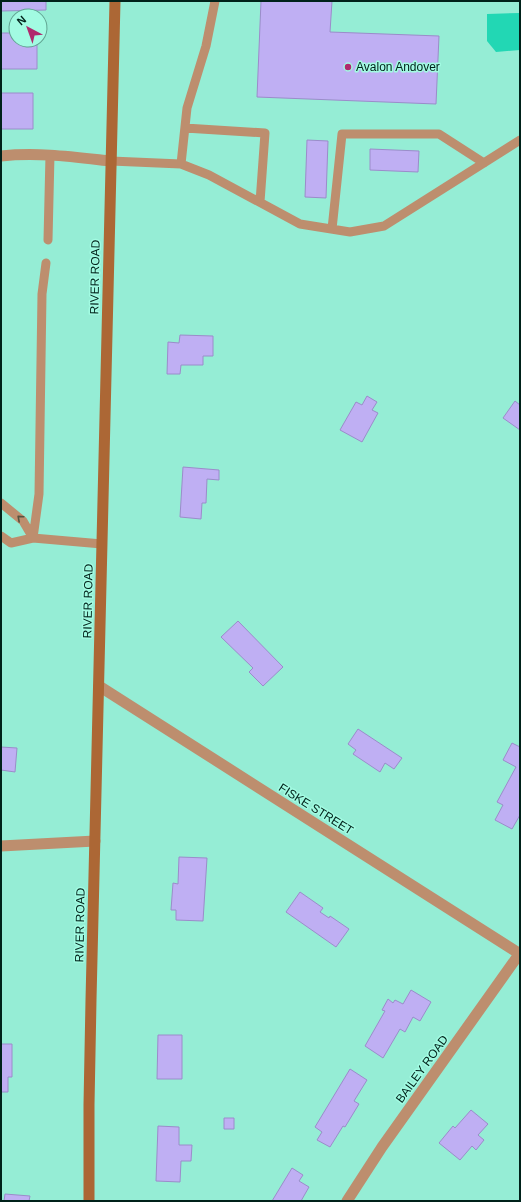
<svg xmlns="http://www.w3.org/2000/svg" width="521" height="1202" viewBox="0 0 521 1202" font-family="Helvetica,sans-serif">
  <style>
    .green { fill: #22d7b4 }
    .building { fill: #bfaff3; stroke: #9b8cca }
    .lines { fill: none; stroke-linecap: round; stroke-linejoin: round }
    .service { stroke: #bd8e6e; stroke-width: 9 }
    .minor { stroke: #bd8e6e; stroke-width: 11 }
    .secondary { stroke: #ac6735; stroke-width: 11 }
    .oneway { stroke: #555340 }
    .poi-dot { fill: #b0296d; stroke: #a2fbe2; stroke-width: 1.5 }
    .labels { text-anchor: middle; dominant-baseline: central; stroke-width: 3; stroke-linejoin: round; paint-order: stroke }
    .poi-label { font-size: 12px; fill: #00221a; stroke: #a2fbe2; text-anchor: start }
    .street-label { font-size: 12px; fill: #00221a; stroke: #a2fbe2 }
  </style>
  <rect width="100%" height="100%" fill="#95edd5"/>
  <path class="green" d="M520,13V50L496,52L487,41V14Z"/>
  <path class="building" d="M1,1H46V10L1,11Z
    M261,1H332L330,32L439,36L436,104L257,97Z
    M1,33H16V40H37V69H1Z
    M1,93H33V129H1Z
    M307,140L328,141L326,198L305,197Z
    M370,149L419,151L418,172L370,170Z
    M180,335L213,336V356H203V365H181L180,374H167L168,342L179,343Z
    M367,396L377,402L372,410L378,413L362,442L340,430L356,402L362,405Z
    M515,401L520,405V430L503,418Z
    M183,467L219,470V480L207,479L206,503H202L201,519L180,517Z
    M238,621L283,667L263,686L249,672L253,668L221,637Z
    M358,729L402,758L394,769L385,763L380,772L353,754L356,750L348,744Z
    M512,743L520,747V815L512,829L495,820L503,805L497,802L516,767L503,760Z
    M1,747L17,748L15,772L1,770Z
    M179,857L207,858L203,921L176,920V910H171L173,883L178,884Z
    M300,892L323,908L320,912L329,918L330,916L349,929L336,947L286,912Z
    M411,990L431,1002L420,1021L413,1017L405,1032L400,1029L383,1058L365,1046L385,1011L382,1010L388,999L393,1003L395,1000L403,1004Z
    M158,1035H182V1079H157Z
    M1,1044H12V1077H8V1092H1Z
    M350,1069L367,1080L354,1101L359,1104L345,1127L343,1126L330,1147L317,1140L322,1132L315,1127Z
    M471,1110L488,1124L478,1135L484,1140L476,1150L472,1146L460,1160L439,1143L453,1126L455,1128Z
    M224,1118H234V1129H224Z
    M158,1126L179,1127V1145H192L191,1161H181L180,1182L156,1181Z
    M292,1168L303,1175L299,1181L309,1187L301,1201H272Z
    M5,1194L30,1196L29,1201H4Z"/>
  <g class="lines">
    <path class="service" d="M185,128L265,133L260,202
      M111,161L181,164L209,175L300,224L350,232L384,226L520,140
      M181,164L187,108L206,46L215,1
      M332,229L342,134H439L484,163
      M48,240L50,155
      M1,503L23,521L33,538
      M1,536L11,543L33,538L102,544
      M33,538L39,494L42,294L46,263"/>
    <path class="minor" d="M1,156C38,152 74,157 111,161
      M99,686L520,954
      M1,846L95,841
      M347,1201L382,1147L520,953"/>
    <path class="secondary" d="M89,1201V1105L91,1000L115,1"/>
  </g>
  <defs><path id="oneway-chevron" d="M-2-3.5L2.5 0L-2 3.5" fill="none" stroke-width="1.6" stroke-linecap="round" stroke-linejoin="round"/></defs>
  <use class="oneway" href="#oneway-chevron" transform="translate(20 518) rotate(-138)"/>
  <circle class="poi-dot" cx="348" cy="67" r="4"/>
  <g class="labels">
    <g class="poi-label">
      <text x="356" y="67">Avalon Andover</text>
    </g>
    <g class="street-label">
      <text transform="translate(95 277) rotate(-89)">RIVER ROAD</text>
      <text transform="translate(88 601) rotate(-89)">RIVER ROAD</text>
      <text transform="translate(316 809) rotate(32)">FISKE STREET</text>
      <text transform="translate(80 925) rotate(-89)">RIVER ROAD</text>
      <text transform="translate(422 1069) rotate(-54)">BAILEY ROAD</text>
    </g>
  </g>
  <rect width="521" height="1202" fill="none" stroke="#00221a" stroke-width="4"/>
  <g transform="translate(28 28) rotate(319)"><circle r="19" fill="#a2fbe2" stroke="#61a492"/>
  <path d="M0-3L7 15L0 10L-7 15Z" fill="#b0296d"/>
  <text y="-6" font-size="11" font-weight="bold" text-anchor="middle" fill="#00221a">N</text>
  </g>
</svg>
